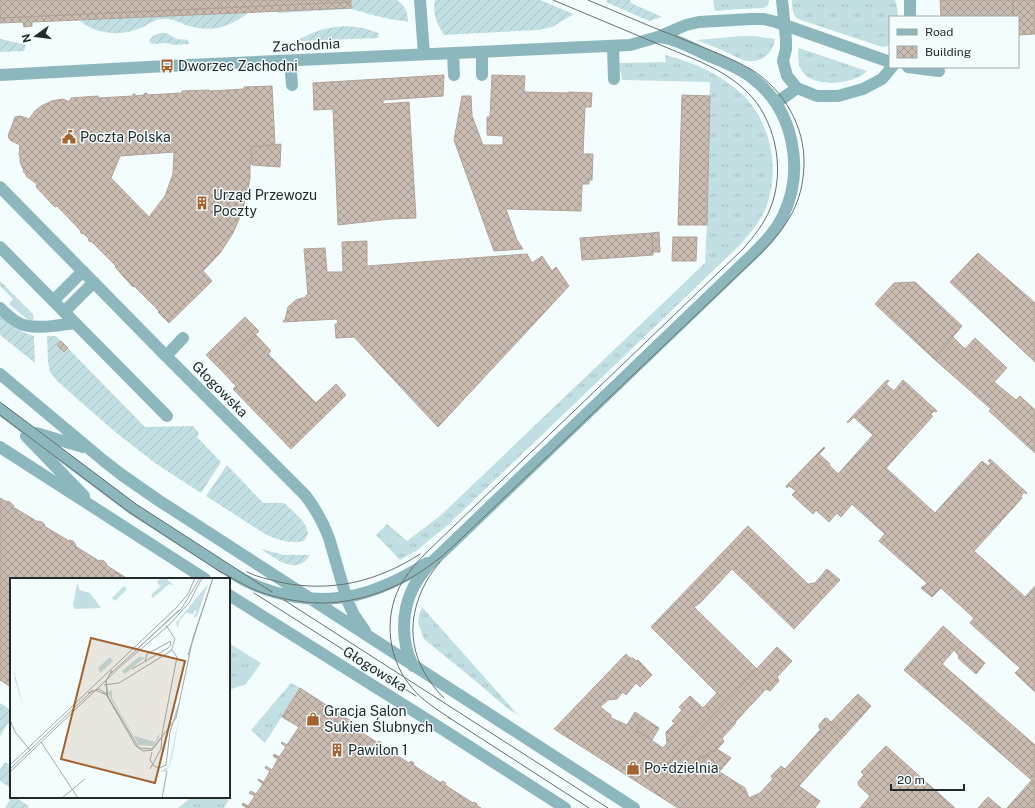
<svg xmlns="http://www.w3.org/2000/svg" width="1035" height="808" viewBox="0 0 1035 808" font-family="'Public Sans',sans-serif">
  <style>
    .grass { fill: url(#grass-tufts) }
    .garden { fill: url(#garden-furrows) }
    .building { fill: url(#building-cross-hatch); stroke: #b0a297; fill-rule: evenodd }
    .lines { fill: none; stroke-linecap: round; stroke-linejoin: round }
    .minor { stroke: #8cb7bc; stroke-width: 12 }
    .tram { stroke: #676f70; stroke-width: 1 }
    .labels { text-anchor: middle; dominant-baseline: central; stroke-width: 3; stroke-linejoin: round; paint-order: stroke }
    .street-label { font-size: 14px; fill: #222a2b; stroke: #f4fdfe }
    .poi-label { font-size: 14px; fill: #222a2b; stroke: #f4fdfe; text-anchor: start }
    .inset-road { fill: none; stroke: #a0a9aa; stroke-width: 1 }
    .view { fill: #a4632e; fill-opacity: 0.15; stroke: #a4632e; stroke-width: 2 }
    .inset-edge { fill: none; stroke: #222a2b; stroke-width: 2 }
  </style>
  <defs>
    <pattern id="grass-tufts" width="24" height="20" patternUnits="userSpaceOnUse"><rect width="24" height="20" fill="#c2e0e3"/><path d="M3 7l-1-3M5 7V3M7 7l1-3M15 17l-1-3M17 17v-4M19 17l1-3" fill="none" stroke="#a6c0c3"/></pattern>
    <pattern id="garden-furrows" width="10" height="10" patternUnits="userSpaceOnUse"><rect width="10" height="10" fill="#c2e0e3"/><path d="M-1 1l2-2M0 10L10 0M9 11l2-2" fill="none" stroke="#a6c0c3"/></pattern>
    <pattern id="building-cross-hatch" width="8" height="8" patternUnits="userSpaceOnUse"><rect width="8" height="8" fill="#cbbcb1"/><path d="M0 0l8 8M0 8l8-8" fill="none" stroke="#a49990"/></pattern>
  </defs>
  <rect width="100%" height="100%" fill="#f4fdfe"/>
  <path class="grass" d="M713,0H769V2L767,6L763,8L742,9L715,11Z
    M792,0H895L897,6L898,17H890V45L884,47L879,46L798,19C792,14 792,7 792,0Z
    M743,36H753L775,39C773,55 758,65 743,60C738,58 733,55 728,53C718,48 707,44 696,40Z
    M799,48L867,71C852,86 805,90 799,64C798,58 797,53 799,48Z
    M665,55C693,62 720,74 741,93C772,122 781,172 765,210C759,223 750,234 740,245L449,524L416,551L400,560L376,535L387,524L407,541L440,516L705,263L707,225L710,82L622,80L619,63L666,62Z
    M0,281L33,314L34,318L32,321L28,320L9,304L13,299L0,286Z
    M422,607L518,715L507,708L473,679L424,639L418,623L419,615Z
    M229,643L261,663L246,684L229,690Z
    M291,683L300,688L265,743L251,730Z
    M192,797H222L229,800L224,808H178Z"/>
  <path class="garden" d="M351,0H397C405,6 408,12 408,22C400,20 392,20 385,18C373,16 362,11 350,9L278,13V11Z
    M435,0H540L574,14L552,27L538,30L444,35C437,24 432,13 435,0Z
    M607,0H630L631,3L662,17L649,21L606,2Z
    M249,12C230,28 210,33 186,25C178,22 171,18 162,19C155,19 149,24 143,27C123,37 95,35 79,20Z
    M347,26L363,28L379,33L378,38L301,41L300,39C316,30 328,27 347,26Z
    M160,33C167,32 169,35 175,38C179,40 184,39 188,40L189,44L173,45L167,43L152,44L149,41L153,36Z
    M0,39L5,40L26,45L24,51L0,52Z
    M0,316C12,327 18,331 34,336L35,363L0,335Z
    M47,336H56L145,427L193,426L199,433L197,437L221,462L201,493L155,463L114,431L57,381L50,372L48,362Z
    M227,465L263,503H284C293,512 307,521 308,534L304,541C291,544 277,540 265,534L206,496Z
    M261,549L284,555H310C297,577 275,558 261,549Z
    M0,703L11,710V725L8,723L0,736Z
    M5,762L11,766V788L0,781V770Z
    M12,797H15L29,806L28,808H5Z"/>
  <path class="building" d="M0,0H351V2L0,18Z
    M940,0H1013V17H941Z
    M1013,0H1035V34L1018,35V17H1013Z
    M351,2V8L32,22V26L24,27L23,22L0,23V18Z
    M444,75L443,96L383,100V104L409,102L416,218L390,219L338,225L333,109L314,110L313,83Z
    M492,75L525,76L524,92L568,93V92L592,93L591,107H585L583,154H593L592,180H589V184H582L581,211L506,209L517,240L523,249L494,251L454,140L462,96H471L472,116L483,145H503V136L487,135V117H490Z
    M272,86L275,145L251,147L252,158L250,166V178L248,190L242,212L233,233L226,244L220,253L203,271L212,281L169,323L158,312L159,311L134,286L133,287L115,267L116,266L91,241L90,242L88,240L89,239L83,233L82,234L80,232L81,231L57,206L55,207L36,187L37,184L26,176H27L23,171H24L21,164L20,162V155H19L20,145L10,140L8,136L15,117L20,116L29,119L35,111L41,106L52,101L62,99L68,101H70L71,98L98,96V98L133,96V94H135V96L144,95V94L147,93V95L182,93V91L209,90V91L244,89V87ZM174,152L173,174L165,196L149,217L111,178L120,156Z
    M682,95L710,96L707,225H678Z
    M281,144L280,167L252,165L251,147Z
    M659,232L660,252H653L652,233Z
    M652,233L653,255L582,260L580,238Z
    M673,237H697L696,261H672Z
    M367,241V266L527,254L532,263L542,256L552,271L556,267L569,286L438,427L354,337L336,338L335,324H338L337,319L283,322L284,320H285L288,307L296,300L306,297V295H308L304,249L325,248L327,272H343L342,242Z
    M978,253L1035,303V362L950,282Z
    M915,282L962,326L934,359L875,304L894,283Z
    M245,317L259,331L220,369L206,355Z
    M255,334L271,351L268,354L316,403L336,384L346,395L291,449L233,389L236,386L220,369Z
    M953,337L965,349L975,338L1007,368L994,382L1016,400L1020,396L1035,410V453L989,411L991,409L934,359Z
    M61,341L68,348L64,352L57,345Z
    M887,380L889,381L886,384L894,391L903,380L937,411L936,412L934,411L930,415L933,416L886,468L935,513L982,461L988,466L991,463L988,461L990,459L1027,493L1026,494L1024,492L1021,496L1022,498L974,551L1025,597L1035,586V692L1015,673L1020,668L970,623L974,618L941,588L932,597L921,588L923,586L924,587L927,583L879,541L885,534L852,504L841,517L837,513L829,522L816,510L813,514L792,495L796,491L789,486L787,488L786,486L824,447L825,448L819,454L830,464L829,465L838,474L873,435L854,417L848,423L847,422Z
    M0,498L7,502L8,501L11,503L14,506L13,507L38,522V521L42,522L45,525L44,526L69,541V540L73,541L76,545L75,546L99,561L100,560L104,561L107,564L106,565L128,579H11V687L0,680Z
    M748,526L808,584L815,583L827,569L840,580L794,629L732,569L700,603L694,607L757,669L645,787L554,729L626,654L630,658H633L635,660L639,661L652,675L640,687L636,683L626,695L623,692L617,699L608,700L600,707L611,715V718L627,725L635,712L644,718L636,730L663,748L667,743L666,732L675,723L672,721L682,710L679,707L690,696L703,708L717,693L651,627Z
    M943,626L961,642L942,664L1035,745V783L904,670Z
    M961,642L985,663L976,674L958,658L959,656L954,650Z
    M777,647L792,661L777,677L778,678L779,681L770,691L766,689L736,721L735,724L722,738L724,742L714,752L711,750L705,757L700,756L698,765L712,767L745,788L749,798L760,793L773,779L771,776L781,766L785,769L821,729L819,728V725L824,719L827,718L844,736L779,808H678L645,787Z
    M300,688L351,721L349,722L351,723L350,725L378,743L379,741L382,743L381,745L409,763L411,761L414,763L413,765L441,783L442,781L446,783L445,785L473,803L474,802L477,804V806L481,808H247L242,805L243,803L248,806L255,796L249,793L251,791L256,794L263,784L258,780V779L264,782L270,771L265,768L266,766L272,770L278,759L273,756L274,754L279,757L286,747L281,743L282,742L287,745L299,727L282,717Z
    M858,694L871,706L844,736L831,722Z
    M644,718L659,728L652,740L636,730Z
    M886,746L955,808H860L870,796L859,786L858,782L864,775L861,772Z
    M717,749L731,758L719,772L712,767L698,765L700,756L705,757L711,750L714,752Z
    M1032,780L1035,783V808H1007Z
    M799,786L820,801L815,808H779Z
    M988,797L1001,808H978Z"/>
  <g class="lines">
    <path class="minor" d="M420,0L424,54
      M910,0V17
      M613,46L614,79
      M482,52V75
      M453,53L454,75
      M290,61L292,85
      M908,67L939,71
      M0,75L167,66L630,45L658,37L686,25L699,22L751,19H764L776,22L890,62
      M797,88L817,96H838L863,89L882,79L892,67
      M776,103L797,88L787,76L783,61L786,49V39L782,0
      M0,187L166,356L305,495C315,508 323,522 329,538L347,600L354,615L365,631
      M0,247L167,416
      M53,301L83,271
      M0,308C5,313 10,318 17,322C31,331 59,325 75,323
      M64,312L94,282
      M166,356L183,338
      M0,374L104,461L122,475L158,500L634,808
      M0,409L133,509L237,576C272,597 317,604 356,595C382,589 405,577 427,563
      M36,433L83,447
      M26,436L84,496
      M0,447L205,579
      M229,595L439,727L565,808
      M413,666C401,642 401,612 413,588C417,580 423,572 429,565L753,254C765,242 776,231 783,216C805,170 794,109 752,78C740,68 723,62 709,56C693,49 675,38 658,37"/>
    <path class="tram" d="M0,402L136,504L272,592
      M0,415L129,512L222,573
      M440,562C435,568 430,575 426,582C403,625 411,665 444,698
      M217,570C233,578 249,589 266,594C282,599 300,602 317,603C358,604 401,588 433,563C444,556 453,546 463,537L762,252C788,225 803,203 804,164C805,127 784,90 752,70C730,57 699,46 675,36C646,25 617,12 588,0
      M247,572C257,577 268,579 279,582C330,593 377,582 420,554
      M254,593L416,696
      M284,600L608,808
      M448,717L589,808
      M451,719C438,710 423,701 413,689C388,661 383,619 400,586C408,572 418,561 429,550L743,249C754,236 764,224 770,209C785,173 777,126 752,97C736,79 715,68 694,59L553,0"/>
  </g>
  <defs>
    <g id="bus-bare" transform="scale(1.08)"><path d="M-5-6H5V4H4V6H2V4H-2V6H-4V4H-5ZM-3.5-4V0h7V-4ZM-3.5 1.2v1.5H-2V1.2ZM2 1.2v1.5H3.5V1.2Z" fill="#a4632e" stroke="#f4fdfe" stroke-width="2.5" paint-order="stroke"/></g>
    <g id="civic-bare" transform="scale(1.08)"><path d="M-.6-6.5H3V-4.5H.6V-3L4-1V1h2V6H-6V1h2V-1L-.6-3ZM-1.2 2.5V6h2.4V2.5Z" fill="#a4632e" stroke="#f4fdfe" stroke-width="2.5" paint-order="stroke"/></g>
    <g id="building-bare" transform="scale(1.08)"><path d="M-4-6H4V6H1V3H-1V6H-4ZM-2.5-4.3h1.7v1.8h-1.7ZM.8-4.3h1.7v1.8H.8ZM-2.5-1h1.7V.8h-1.7ZM.8-1h1.7V.8H.8Z" fill="#a4632e" stroke="#f4fdfe" stroke-width="2.5" paint-order="stroke"/></g>
    <g id="shop-bare" transform="scale(1.08)"><path d="M-5-2.5h2.3a2.7 3.5 0 0 1 5.4 0H5L5.5 6h-11ZM-1.5-2.5h3a1.5 2.3 0 0 0-3 0Z" fill="#a4632e" stroke="#f4fdfe" stroke-width="2.5" paint-order="stroke"/></g>
  </defs>
  <g fill-rule="evenodd">
    <use href="#bus-bare" x="167" y="66"/>
    <use href="#civic-bare" x="69" y="137"/>
    <use href="#building-bare" x="202" y="203"/>
    <use href="#shop-bare" x="313" y="719"/>
    <use href="#building-bare" x="337" y="750"/>
    <use href="#shop-bare" x="633" y="768"/>
  </g>
  <g class="labels">
    <g class="street-label">
      <text transform="translate(306 45) rotate(-3)">Zachodnia</text>
      <text transform="translate(220 389) rotate(45)">Głogowska</text>
      <text transform="translate(375 669) rotate(32)">Głogowska</text>
    </g>
    <g class="poi-label">
      <text x="178" y="66">Dworzec Zachodni</text>
      <text x="80" y="137">Poczta Polska</text>
      <text x="213" y="195">Urząd Przewozu<tspan x="213" dy="16">Poczty</tspan></text>
      <text x="324" y="711">Gracja Salon<tspan x="324" dy="16">Sukien Ślubnych</tspan></text>
      <text x="348" y="750">Pawilon 1</text>
      <text x="644" y="768">Po÷dzielnia</text>
    </g>
  </g>
  <g transform="translate(10 578)">
    <rect width="220" height="220" fill="#f4fdfe"/>
    <path d="M67,5L70,12L80,15L91,30L65,31L63,28ZM198,6L187,38L183,40L187,33L185,32L183,36L176,35L169,43L168,50L166,45ZM114,8L117,11L105,23L102,20ZM0,67L3,89L14,131L5,102ZM100,79L103,83L90,95L88,90ZM102,112V120L124,158L145,164L150,154L149,160L143,168L129,167L101,121L98,114ZM171,130L162,180L159,189L155,194L141,192L152,193L159,188Z" fill="#c2e0e3"/>
    <path d="M151,0H156L164,8L159,6L143,20L141,17L155,4L150,8L147,4ZM129,79H135L115,96L112,93Z" fill="#c2e0e3"/>
    <path class="inset-road" d="M122,76L169,32M178,77L203,0M122,91L158,70L160,68L161,63L137,76L135,83M102,92L96,103L97,118L126,168L133,173L142,172L166,140L183,60L203,0M99,97L172,30L190,0M96,103L98,119M94,107L109,105L161,73L165,61L156,47M85,112L97,117L129,170L142,171L152,159M78,115L89,111L98,117M0,142L5,154L20,172M31,164L68,220M142,174L140,182L144,188L149,190L156,187L160,154L169,126M0,187L167,29L178,16L185,0M0,191L83,112M140,191L151,171L152,156L167,79L162,72M0,194L112,87L158,48L179,25L192,0M52,220L75,201M152,220L157,193"/>
    <path class="view" d="M81,60L175,83L145,205L51,181Z"/>
    <rect width="220" height="220" class="inset-edge"/>
  </g>
  <rect x="889" y="16" width="130" height="52" fill="#f4fdfe" stroke="#a0a9aa"/>
  <rect x="897" y="29" width="20" height="6" fill="#8cb7bc" stroke="#a0a9aa"/>
  <text x="925" y="36" font-size="12" fill="#222a2b">Road</text>
  <rect x="897" y="46" width="20" height="12" fill="url(#building-cross-hatch)" stroke="#a0a9aa"/>
  <text x="925" y="56" font-size="12" fill="#222a2b">Building</text>
  <g transform="translate(36 36) rotate(256)" stroke="#f4fdfe" stroke-width="3" paint-order="stroke">
  <path d="M0-3L7 15L0 10L-7 15Z" fill="#222a2b"/>
  <text y="-6" font-size="11" font-weight="bold" text-anchor="middle" fill="#222a2b">N</text>
  </g>
  <path d="M891 784v6h73v-6" fill="none" stroke="#222a2b" stroke-width="2"/>
  <text x="897" y="784" font-size="12" fill="#222a2b" stroke="#f4fdfe" stroke-width="3" paint-order="stroke">20 m</text>
</svg>
